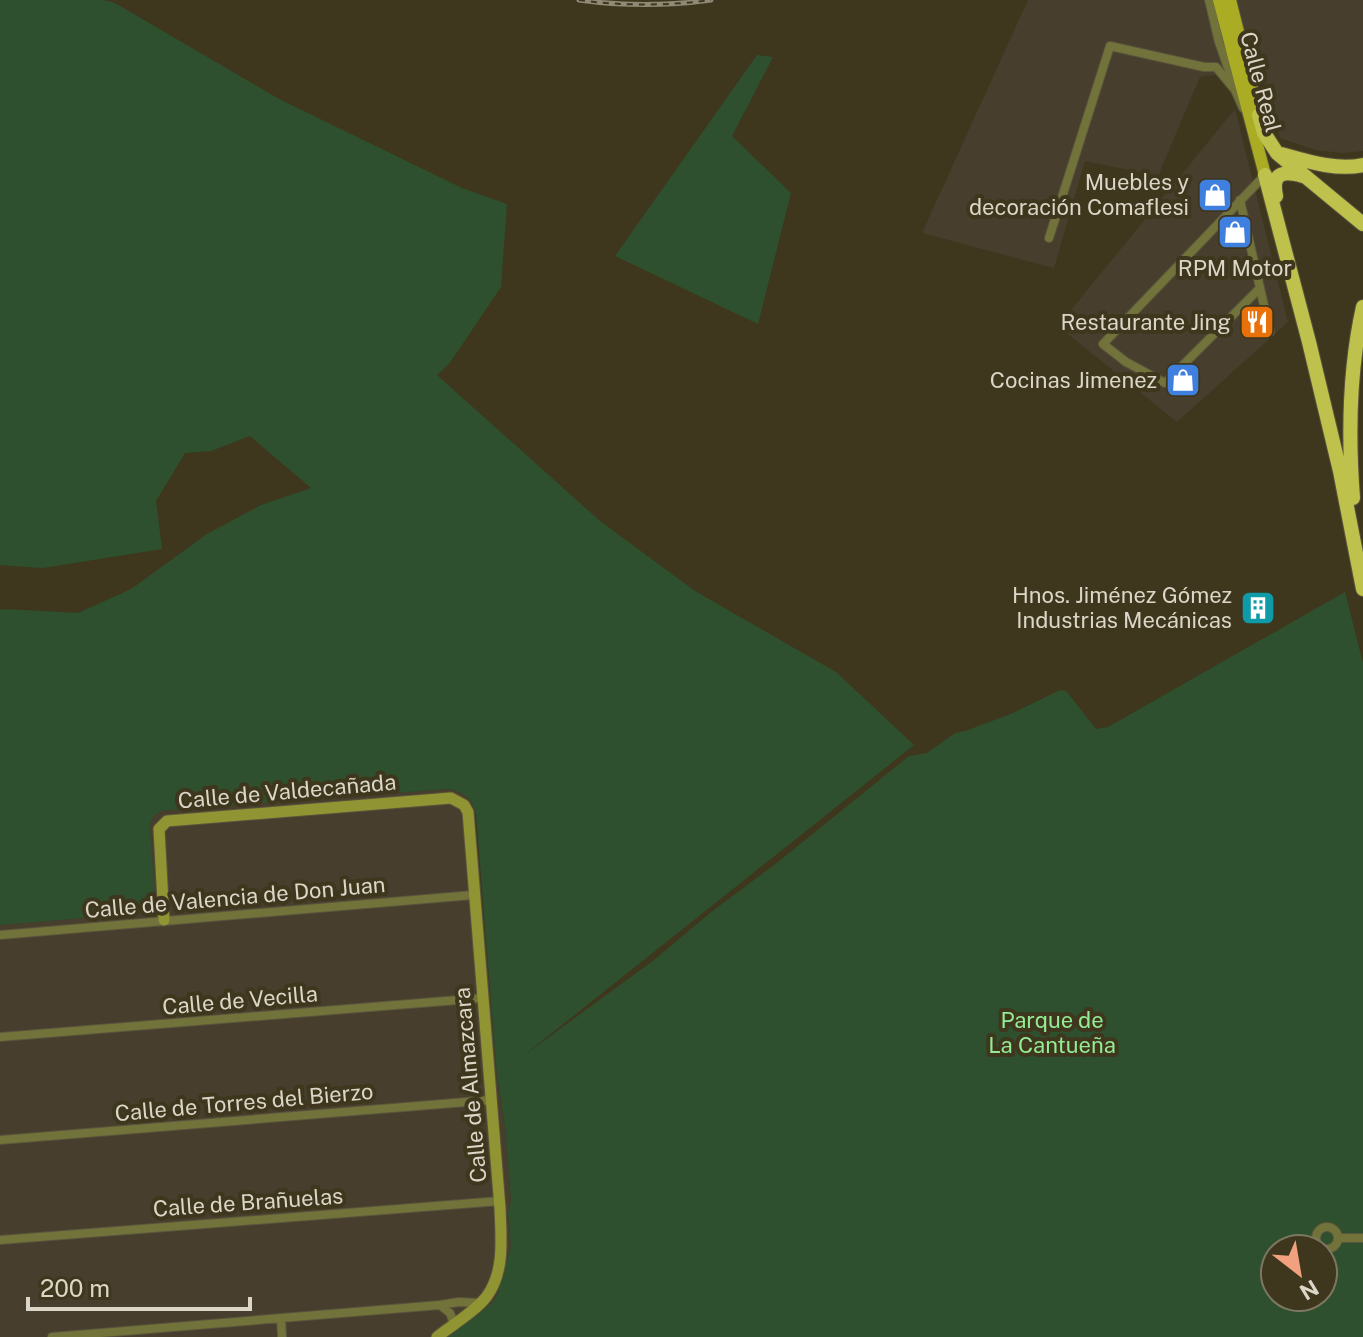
<svg xmlns="http://www.w3.org/2000/svg" width="1363" height="1337" viewBox="0 0 1363 1337" font-family="'Public Sans',sans-serif">
  <style>
    .industrial { fill: #483e2d }
    .green { fill: #2e502e; fill-rule: evenodd }
    .lines { fill: none; stroke-linecap: round; stroke-linejoin: round }
    .street-casing { stroke: #5a543c; stroke-width: 10 }
    .secondary-casing { stroke: #5a543c; stroke-width: 13 }
    .primary-casing { stroke: #5a543c; stroke-width: 14 }
    .highway-casing { stroke: #5a543c; stroke-width: 16 }
    .street { stroke: #71733b; stroke-width: 8 }
    .secondary { stroke: #919433; stroke-width: 11 }
    .primary { stroke: #aaad24; stroke-width: 12 }
    .highway { stroke: #bec24d; stroke-width: 14 }
    .rail-casing { stroke: #8f8975; stroke-width: 5 }
    .rail { stroke: #3e371d; stroke-width: 2; stroke-dasharray: 6; stroke-linecap: butt }
    .labels { text-anchor: middle; dominant-baseline: central; stroke-width: 8; stroke-linejoin: round; paint-order: stroke }
    .street-label { font-size: 22px; fill: #dbd6c7; stroke: #3e371d }
    .poi-label { font-size: 22px; fill: #dbd6c7; stroke: #3e371d; text-anchor: end }
    .park-label { font-size: 22px; fill: #94eb95; stroke: #3e371d }
  </style>
  <rect width="100%" height="100%" fill="#3e371d"/>
  <path class="industrial" d="M1028,0H1363V151L1343,153L1316,150L1280,138L1261,67L1200,77L1158,176L1085,161L1054,268L922,233Z
    M1235,109L1288,322L1177,422L1058,326Z
    M448,789L461,792L469,798L474,805L497,1076L505,1127L511,1201L508,1212L511,1246L497,1296L492,1303L448,1337H0V925L155,912L150,825L153,817L160,811Z"/>
  <path class="green" d="M0,0H103L115,3L281,100L462,188L507,204L501,287L449,364L437,375L600,521L695,591L836,672L914,745L523,1056L654,960L710,913L778,862L909,756L927,753L955,733L965,731L1011,714L1060,690L1066,691L1096,729L1108,727L1345,592L1363,663V1337H448L492,1303L497,1296L511,1246L508,1212L511,1201L505,1127L497,1076L476,814C473,798 464,792 448,789L160,811L153,817L150,825L156,912L0,925V610L4,609L78,613L131,589L207,534L261,505L311,488L250,436L211,451L185,453L156,501L162,549L43,568L0,565ZM1275,1249H1323V1297H1275Z
    M757,55L773,57L732,136L791,193L758,324L615,256Z"/>
  <g class="lines">
    <g class="street-casing">
      <path id="street" d="M1209,0L1219,42L1234,85
        M1240,200L1270,332
        M1049,238L1110,46L1204,67H1216L1235,90L1243,108
        M1260,288L1165,383L1126,362L1103,344L1265,175
        M0,935L473,895
        M0,1037L483,998
        M0,1140L491,1100
        M1316 1238a11 11 0 1 1 22 0a11 11 0 1 1-22 0Z
        M1339,1238H1363
        M0,1240L500,1201
        M440,1305L450,1313L454,1324
        M281,1318L282,1337
        M52,1337L440,1305L459,1302L480,1303"/>
    </g>
    <g class="secondary-casing">
      <path id="secondary" d="M164,920L159,829L167,821L451,798L464,805L468,812L500,1208C501,1238 505,1271 487,1296C476,1311 452,1325 437,1337"/>
    </g>
    <g class="primary-casing">
      <path id="primary" d="M1219,0L1265,175
        M1230,0L1259,115"/>
    </g>
    <g class="highway-casing">
      <path id="highway" d="M1259,115L1264,133L1277,153L1363,224
        M1281,154C1306,161 1337,171 1363,165
        M1265,175L1309,342L1340,471L1363,589
        M1276,196C1271,171 1285,171 1303,176
        M1353,498C1348,434 1349,370 1363,307"/>
    </g>
    <use href="#street" class="street"/>
    <use href="#secondary" class="secondary"/>
    <use href="#primary" class="primary"/>
    <use href="#highway" class="highway"/>
    <g class="rail-casing">
      <path id="rail" d="M579,0C622,6 667,6 711,0"/>
    </g>
    <use href="#rail" class="rail"/>
  </g>
  <defs>
    <g id="shop-square" transform="scale(1.8)"><rect x="-9" y="-9" width="18" height="18" rx="4" fill="#3f7fe0" stroke="#3e371d"/><path d="M-5-2.5h2.3a2.7 3.5 0 0 1 5.4 0H5L5.5 6h-11ZM-1.5-2.5h3a1.5 2.3 0 0 0-3 0Z" fill="#fff"/></g>
    <g id="restaurant-square" transform="scale(1.8)"><rect x="-9" y="-9" width="18" height="18" rx="4" fill="#e8710a" stroke="#3e371d"/><path d="M-5-6h1v4h1v-4h1v4h1v-4h1v5L-1.5 .5V6h-2V.5L-5-1ZM5-6V6H3V1.5H1.5Q1.5-4 5-6Z" fill="#fff"/></g>
    <g id="building-square" transform="scale(1.8)"><rect x="-9" y="-9" width="18" height="18" rx="4" fill="#0f9aa8" stroke="#3e371d"/><path d="M-4-6H4V6H1V3H-1V6H-4ZM-2.5-4.3h1.7v1.8h-1.7ZM.8-4.3h1.7v1.8H.8ZM-2.5-1h1.7V.8h-1.7ZM.8-1h1.7V.8H.8Z" fill="#fff"/></g>
  </defs>
  <g fill-rule="evenodd">
    <use href="#shop-square" x="1215" y="195"/>
    <use href="#shop-square" x="1235" y="232"/>
    <use href="#restaurant-square" x="1257" y="322"/>
    <use href="#shop-square" x="1183" y="380"/>
    <use href="#building-square" x="1258" y="608"/>
  </g>
  <g class="labels">
    <g class="street-label">
      <text transform="translate(1261 82) rotate(75)">Calle Real</text>
      <text transform="translate(287 791) rotate(-5)">Calle de Valdecañada</text>
      <text transform="translate(235 897) rotate(-5)">Calle de Valencia de Don Juan</text>
      <text transform="translate(240 1000) rotate(-5)">Calle de Vecilla</text>
      <text transform="translate(470 1085) rotate(-95)">Calle de Almazcara</text>
      <text transform="translate(244 1102) rotate(-5)">Calle de Torres del Bierzo</text>
      <text transform="translate(248 1202) rotate(-4)">Calle de Brañuelas</text>
    </g>
    <g class="poi-label">
      <text x="1189" y="182">Muebles y<tspan x="1189" dy="25">decoración Comaflesi</tspan></text>
      <text x="1235" y="268" text-anchor="middle">RPM Motor</text>
      <text x="1231" y="322">Restaurante Jing</text>
      <text x="1157" y="380">Cocinas Jimenez</text>
      <text x="1232" y="595">Hnos. Jiménez Gómez<tspan x="1232" dy="25">Industrias Mecánicas</tspan></text>
    </g>
    <g class="park-label">
      <text x="1052" y="1020">Parque de<tspan x="1052" dy="25">La Cantueña</tspan></text>
    </g>
  </g>
  <g transform="translate(1299 1273) rotate(149)"><circle r="38" fill="#3e371d" stroke="#7d7761" stroke-width="2"/>
  <path d="M0-6L14 30L0 20L-14 30Z" fill="#f1a17d"/>
  <text y="-12" font-size="22" font-weight="bold" text-anchor="middle" fill="#dbd6c7">N</text>
  </g>
  <path d="M28 1297v12h222v-12" fill="none" stroke="#dbd6c7" stroke-width="4"/>
  <text x="40" y="1297" font-size="24" fill="#dbd6c7" stroke="#3e371d" stroke-width="6" paint-order="stroke">200 m</text>
</svg>
